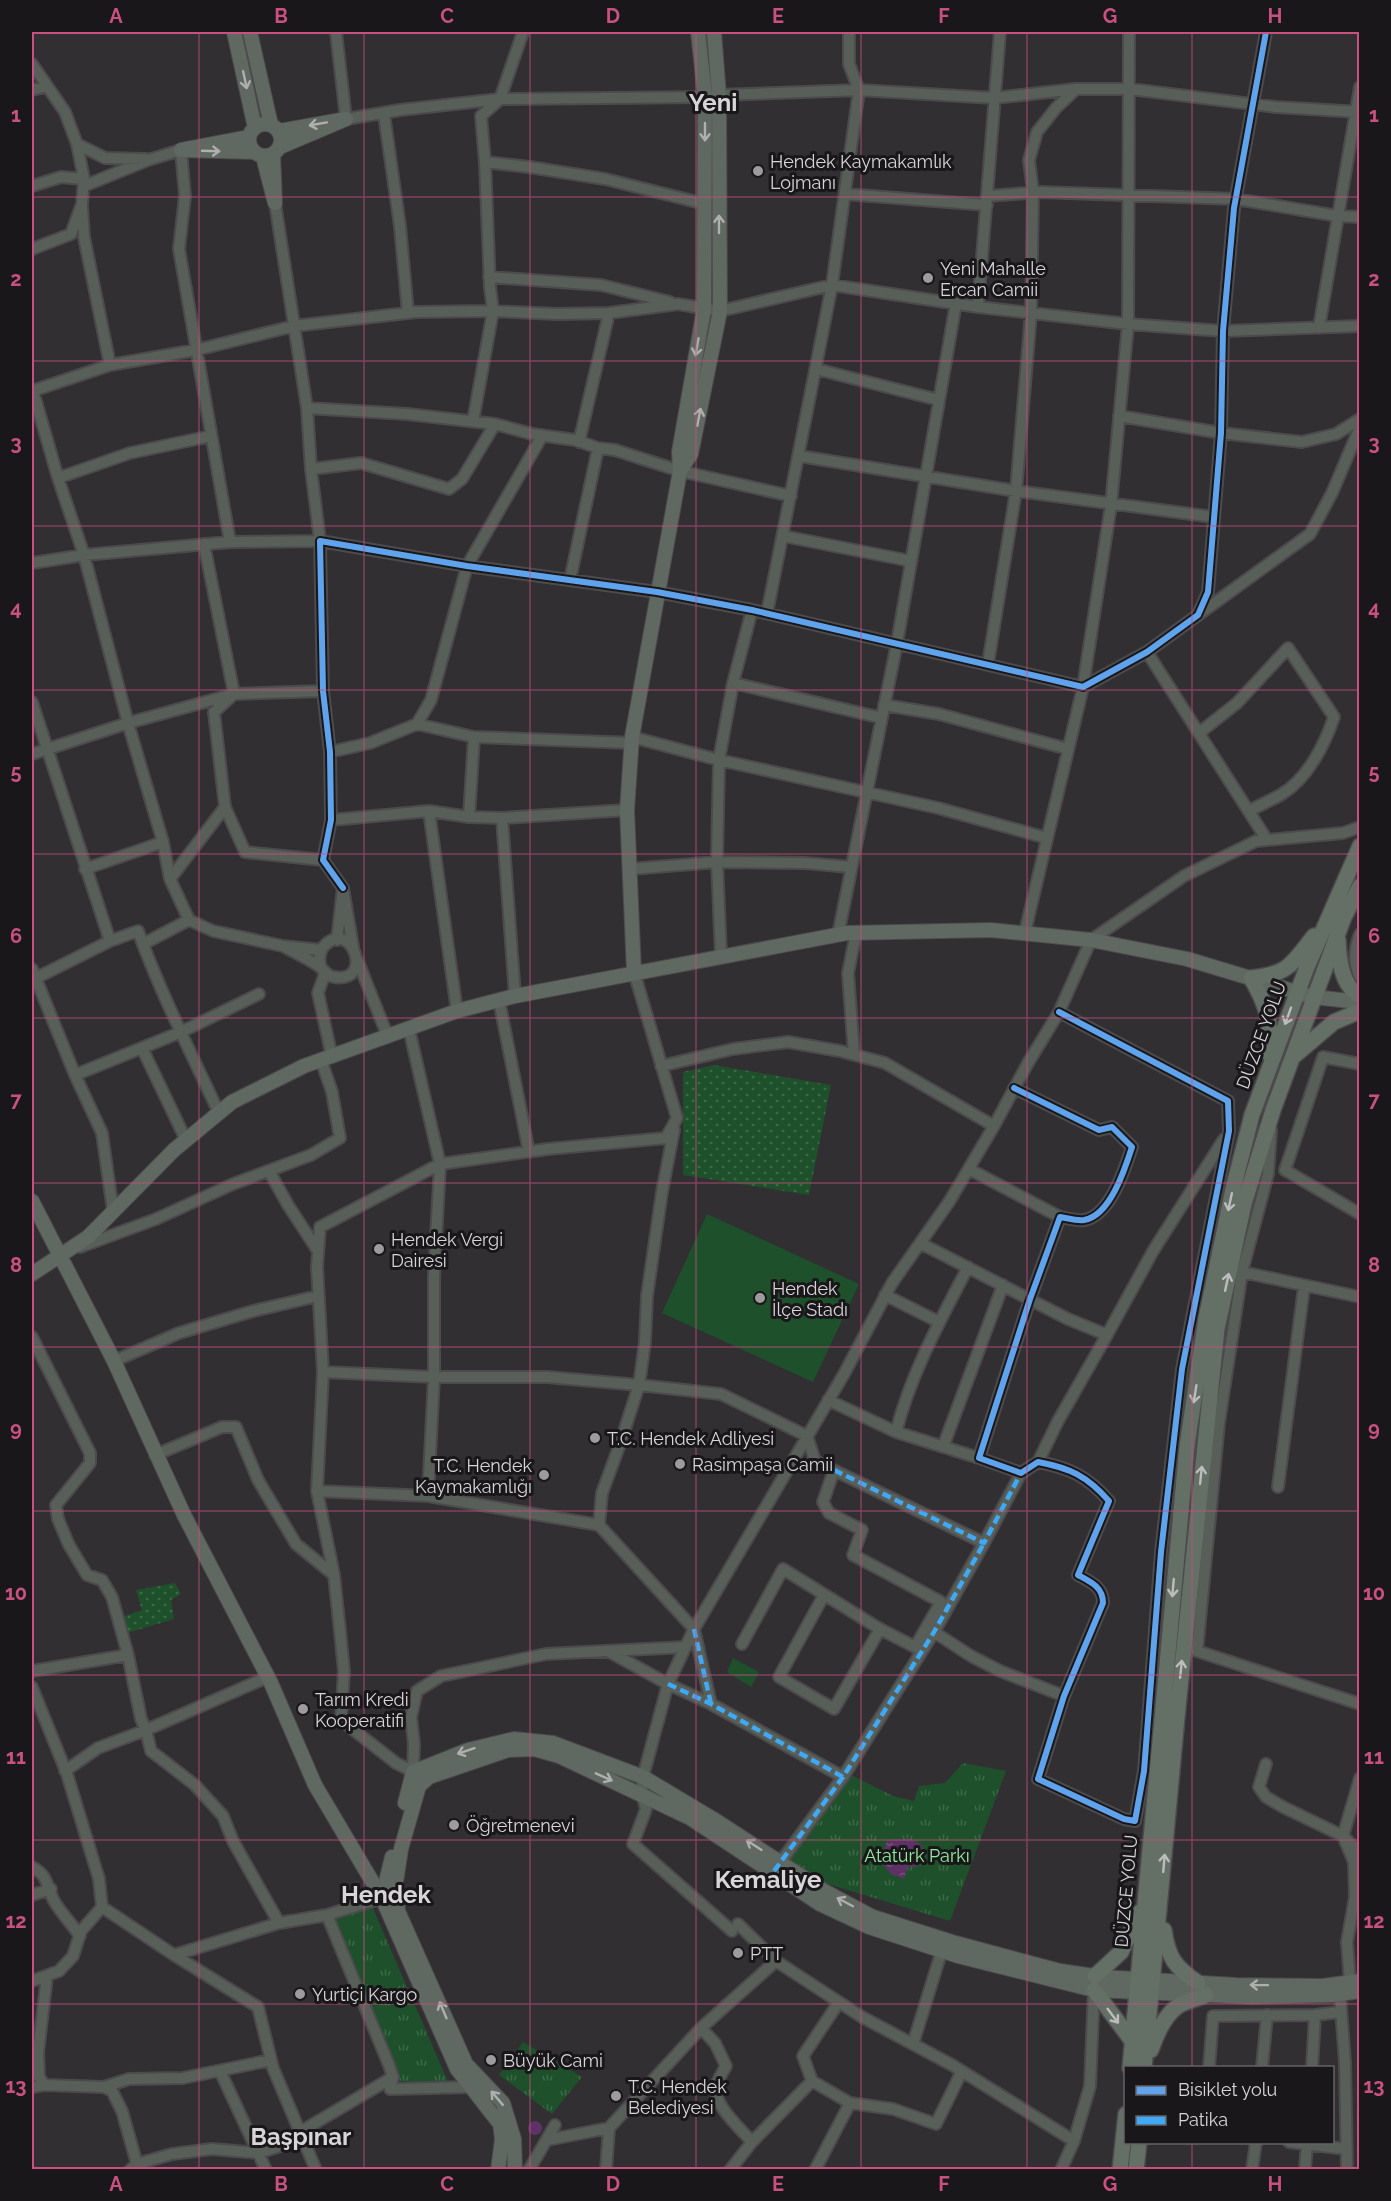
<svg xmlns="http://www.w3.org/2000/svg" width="1391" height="2201" viewBox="0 0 1391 2201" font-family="Raleway,sans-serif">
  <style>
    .grass { fill: url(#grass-dots) }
    .park { fill: url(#park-tufts) }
    .garden { fill: #1e512b }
    .water { fill: url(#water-ripples) }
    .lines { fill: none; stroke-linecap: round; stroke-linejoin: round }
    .minor-casing { stroke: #4c4a4c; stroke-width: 14 }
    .major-casing { stroke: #4c4a4c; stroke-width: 16 }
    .highway-casing { stroke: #4c4a4c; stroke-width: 18 }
    .minor { stroke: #585f59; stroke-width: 10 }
    .major { stroke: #5f6861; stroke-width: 14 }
    .highway { stroke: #646f66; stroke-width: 15 }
    .quiet { stroke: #3fa9f5; stroke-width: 4.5; stroke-dasharray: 9 4.5; stroke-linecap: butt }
    .cycleway-casing { stroke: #191719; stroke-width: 10 }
    .cycleway { stroke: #60a3ed; stroke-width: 6 }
    .oneway { stroke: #aeafae }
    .oneway2 { stroke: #bbbcbc }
    .grid { fill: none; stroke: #c95180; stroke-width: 1.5; stroke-opacity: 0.55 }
    .poi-dot { fill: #9e9b9e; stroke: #191719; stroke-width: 2 }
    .labels { text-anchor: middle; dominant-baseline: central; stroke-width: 6; stroke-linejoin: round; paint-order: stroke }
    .poi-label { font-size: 18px; fill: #d8d5d8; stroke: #191719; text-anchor: start }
    .street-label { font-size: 18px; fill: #d8d5d8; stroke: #191719 }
    .park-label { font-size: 18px; fill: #90eba0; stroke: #191719 }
    .district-label { font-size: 24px; font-weight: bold; fill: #d8d5d8; stroke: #191719 }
    .neatline { fill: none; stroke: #c95180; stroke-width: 2 }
    .grid-label { font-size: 20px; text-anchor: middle; font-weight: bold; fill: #c95180 }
  </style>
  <defs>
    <pattern id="grass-dots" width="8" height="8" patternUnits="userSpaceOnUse" patternTransform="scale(1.5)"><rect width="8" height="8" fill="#1e512b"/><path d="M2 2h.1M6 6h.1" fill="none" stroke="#3e6949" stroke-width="1.8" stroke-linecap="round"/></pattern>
    <pattern id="park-tufts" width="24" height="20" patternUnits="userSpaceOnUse" patternTransform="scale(1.5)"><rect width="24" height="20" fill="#1e512b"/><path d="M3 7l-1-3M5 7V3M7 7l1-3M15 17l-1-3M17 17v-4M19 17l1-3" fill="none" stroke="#3e6949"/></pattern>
    <pattern id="water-ripples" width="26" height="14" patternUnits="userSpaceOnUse" patternTransform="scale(1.5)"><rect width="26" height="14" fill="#5d3367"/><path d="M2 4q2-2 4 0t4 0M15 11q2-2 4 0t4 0" fill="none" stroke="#74507c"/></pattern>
  </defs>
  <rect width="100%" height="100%" fill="#312f32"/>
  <path class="grass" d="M714,1065L831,1085L809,1195L683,1175V1072Z
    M175,1583L181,1594L171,1600L174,1619L127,1633L122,1617L142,1610L136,1590Z"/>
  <path class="park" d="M963,1763L1006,1771L950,1921L825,1883L789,1861L851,1775L893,1796L914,1801L919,1786L945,1783Z
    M371,1904L449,2084L400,2081L332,1914Z
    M523,2042L582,2077L552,2114L499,2075Z"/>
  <path class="garden" d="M707,1214L859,1284L813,1382L662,1313Z
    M733,1658L759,1672L751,1687L727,1672Z"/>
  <path class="water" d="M907,1838L919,1843L926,1852C925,1863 920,1869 908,1866L904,1879L891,1874L879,1859L881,1853L884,1851L887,1841L899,1839L905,1842Z
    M528 2128a7 7 0 1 1 14 0a7 7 0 1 1-14 0Z"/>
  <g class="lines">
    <g class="minor-casing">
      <path id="minor" d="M336,32L346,119L400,110L500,99L705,97L719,95L859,90L994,98L1076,89H1130L1276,107L1360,112
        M32,64L65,112L77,144L84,179L82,204L71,234L32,249
        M32,90L47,86
        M384,114L400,226L408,313
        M77,144L105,158L145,159
        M485,162L529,167L605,179L705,204
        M32,186L61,177L84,179
        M845,194L987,205
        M987,196L1040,192L1236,199L1338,216L1360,217
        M275,203L307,408
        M82,207L84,237L110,365
        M489,277L601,285L670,302
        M978,307L1000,32
        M1319,328L1360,87
        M816,369L939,400
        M32,391L110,365L196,350L294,326L416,312L493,311L557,314L609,313L678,304L720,311L832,285L978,307L1128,324L1223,331L1360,326
        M33,391L58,478L84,555L128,723L234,694L323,691
        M1119,416L1221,433L1302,442L1336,434L1360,419
        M473,421L493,311L490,287L485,162L481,116L500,99L523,32
        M579,442L609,313
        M799,456L1016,491L1214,517
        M311,469L361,463L449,489L462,479L495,424
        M58,478L130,453L211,436
        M783,536L911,561
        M230,542L320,541L311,469L307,408L407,414L495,424L532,434L575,440L598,448L615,450L680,471L791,496
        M32,563L84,555L230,542L179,249L185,196L181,150L148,160L84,186
        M570,580L598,448
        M767,613L832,285L859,90L849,64V32
        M1198,615L1310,534L1332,493L1360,427
        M1147,652L1267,840
        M988,664L1016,491L1031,313L1033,192L1029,160L1037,132L1056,108L1076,89
        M733,683L882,718
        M32,702L110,941
        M884,705L939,714L1068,749
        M417,724L431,700L467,566L542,436
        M1199,733L1237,703L1288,648L1334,717C1325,744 1308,778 1282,794C1272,800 1260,805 1249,811
        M632,737L719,760L938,808L1047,838
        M330,752L370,743L417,724L474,737
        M32,754L128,723L163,842L170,879L189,920
        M225,807L245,852L323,860
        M469,817L474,737L632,743
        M502,818L515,996
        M331,820L429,811
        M85,869L163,842
        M630,869L717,862L805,863L851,867
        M170,879L225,807L214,712L234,694L204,544
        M343,888L323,860L331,820L330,752L323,691L320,541L467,566L657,592L752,610L1083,687L1147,652L1198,615L1208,592L1221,433L1223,331L1234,208L1266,32
        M1025,932L1083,687L1111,505L1128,324L1129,32
        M1360,934C1354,949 1353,963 1360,977
        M838,935L897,643L956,303
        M337,940L343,888L353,947
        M143,944L189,920L213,931L283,946
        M721,956L717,862L719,760L733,683L752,610
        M357,959L388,1037
        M321,968C319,961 318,953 324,946C352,917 375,984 334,977C327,976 325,971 320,967C309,959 295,953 283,946L321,950
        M32,969L75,1075L102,1133L113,1211
        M325,973L318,993L332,1057
        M32,980L110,941L138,931C161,994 191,1053 219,1113
        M499,1000L529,1152
        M457,1011L429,811L469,817L502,818L627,810
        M142,1048L186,1140
        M854,1054L848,973L856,933
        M1360,1064L1323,1057L1285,1170L1360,1214
        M661,1066L733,1049L788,1042L840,1051L885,1063L994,1126
        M75,1075L181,1032L259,994
        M1014,1088L1099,1130L1112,1127L1132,1147C1125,1169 1110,1216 1084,1220C1076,1221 1067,1218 1060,1217L1030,1299L979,1458L1021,1473L1038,1462C1070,1468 1087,1476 1109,1501L1078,1575C1091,1582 1103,1587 1103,1603L1064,1696L1038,1779L1124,1819L1135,1821L1144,1771L1161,1552L1182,1369L1229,1131L1228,1101L1059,1012
        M1271,1130L1268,1174L1242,1272L1219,1423L1197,1651L1360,1704
        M969,1169L1060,1217
        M269,1171L288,1205L318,1251
        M920,1243L1068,1319L1107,1335L1153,1251L1224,1139
        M80,1247L156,1219L233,1184L311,1155L340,1138L332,1092L321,1060
        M1242,1272L1360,1297
        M885,1295L939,1322
        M32,1337L90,1453V1463L56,1505L58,1519L69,1545L87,1575L102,1580L112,1597L128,1655L141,1719L146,1730L268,1677
        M114,1361L179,1333L253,1311L318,1296
        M323,1372L434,1377H547L639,1385L645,1342L647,1296L662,1192L674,1130
        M828,1400L896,1432L979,1458
        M896,1432C911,1373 940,1321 968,1267
        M943,1447L1003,1285
        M155,1455L222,1427H236L258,1480L296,1544L334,1575
        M1038,1462L1058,1421L1107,1335
        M1278,1487L1304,1287
        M317,1491L428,1496L434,1377V1277L440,1164L409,1029
        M428,1496L599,1525L694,1629L711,1704
        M599,1525L602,1493L620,1444L639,1385L721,1394L807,1436L815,1461L984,1543L1021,1473
        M824,1595L779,1677L834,1709L880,1629
        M934,1632L971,1656L1000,1671L1064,1696
        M742,1644L783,1569L880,1629L915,1647L941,1602L853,1555L862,1530L829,1513L823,1502L834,1470
        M608,1651L668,1684L711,1704L843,1777
        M32,1671L128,1655
        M32,1687L67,1774L99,1879L102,1907L81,1931L73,1956L59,1971L32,1981
        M1266,1764L1259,1787L1266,1797L1283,1807L1343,1836L1360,1853
        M65,1771L98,1748L146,1730L151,1751L195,1785L223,1816L233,1841L279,1923L327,1915L382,1898
        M413,1772L414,1744L411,1717L417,1691L441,1676L546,1654L686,1647
        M420,1775L396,1763L341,1720L344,1671L340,1631L334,1575L317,1491L323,1372L317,1267L320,1227L440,1164L548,1149L666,1138L677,1118L634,972
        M32,1867C49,1876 46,1886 54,1901C61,1913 72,1924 80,1936
        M776,1868L843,1777L934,1632L984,1543
        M32,1895L51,1889
        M102,1907L174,1955L279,1923
        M327,1915L389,2065L393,2077L390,2089L471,2087
        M738,1924L776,1961L862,2017L952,2065L1074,2141
        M732,1931L633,1844L646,1809L642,1794L643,1777L668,1684L694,1629L844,1374L892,1283L949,1202L994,1126L1028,1063L1059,1012L1091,940L1184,876L1256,841L1343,833L1360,827
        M174,1955L258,2007L273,2068L316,2170
        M47,1976L38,2053L39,2077L44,2085L104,2087L112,2091L122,2111L137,2164L143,2170
        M1350,1982L1347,1942L1355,1897L1354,1862L1343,1836L1360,1778
        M1340,1994L1345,2063L1347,2170
        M839,2002L803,2056L812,2081L850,2103
        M913,2044L942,1950
        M1209,2068L1213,2016L1315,2015L1340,2012
        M1262,2068L1267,2015
        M1312,2068L1315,2015
        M220,2071L266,2170
        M32,2087L44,2085
        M104,2087L129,2079L183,2078L271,2060
        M300,2132L393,2077
        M547,2140L609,2128
        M752,2142C741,2129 713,2105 716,2087C717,2080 723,2072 726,2066L715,2043L701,2028L776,1961
        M1289,2142L1346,2149
        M130,2170L137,2164L172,2154L212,2149L259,2153L303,2138
        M529,2170L555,2125
        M606,2170L609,2128L701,2028
        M730,2170L752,2142L812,2081
        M815,2170L850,2103L893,2109L936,2124L962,2071
        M1061,2170L1074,2141L1090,2086L1094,1990
        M1252,2170L1256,2142
        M1305,2170L1307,2142"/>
    </g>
    <g class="major-casing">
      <path id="major" d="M234,32L255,128
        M250,32L271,125
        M249 140a16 16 0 1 1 32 0a16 16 0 1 1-32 0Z
        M279,131L346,119L280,147
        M249,137L181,150L254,152
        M263,157L275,203L273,154
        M680,471L691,454L720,311L719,95L714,32
        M634,972L627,810L632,737L680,471L679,452L704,309L705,97L698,32
        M32,1201L114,1361L184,1515L271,1683L315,1785L382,1898L457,2069L500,2124L502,2139L498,2170
        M32,1274L88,1237L174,1150L232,1102L304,1066L457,1011L515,996L847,933L991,930L1091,940L1187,959L1313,997L1360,1002
        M405,1803L413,1772L468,1750L514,1739L553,1743L643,1777L715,1820L826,1892L873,1917L952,1942L1060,1971L1101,1977L1236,1985L1323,1986L1360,1981
        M382,1898L392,1857
        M515,2170L514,2139L503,2103L466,2064L398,1911L396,1882L401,1849L419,1786L429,1777L508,1750L534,1749L559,1756L690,1818L820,1904L869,1927L958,1956L1094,1990L1253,1997L1333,1995L1360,1991"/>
    </g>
    <g class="highway-casing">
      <path id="highway" d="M1338,940C1339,959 1341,985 1360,996
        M1270,1055C1271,1022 1268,1007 1251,978C1289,974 1292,964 1314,936
        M1294,1056L1334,1022L1360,1011
        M1164,1930C1168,1958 1175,1967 1198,1983
        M1095,1976L1121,1952L1140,1912
        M1094,1990L1133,2042
        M1151,2050C1156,2035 1165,2015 1178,2006C1185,2001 1197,1999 1206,1995
        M1130,2068L1187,1446L1206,1318L1233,1189L1252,1115L1307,967L1360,846
        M1144,2068L1177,1717L1217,1329L1244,1204L1273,1110L1344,917L1360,886
        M1120,2170L1126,2114
        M1136,2170L1139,2142"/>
    </g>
    <use href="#minor" class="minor"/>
    <use href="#major" class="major"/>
    <use href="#highway" class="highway"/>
    <path class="quiet" d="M834,1470L984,1543L1021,1473
      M694,1629L711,1704
      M668,1684L711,1704L843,1777
      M774,1871L843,1777L934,1632L984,1543"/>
    <g class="cycleway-casing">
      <path id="cycleway" d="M343,888L323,860L331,820L330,752L323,691L320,541L467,566L657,592L752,610L1083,687L1147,652L1198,615L1208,592L1221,433L1223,331L1234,208L1266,32
        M1014,1088L1099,1130L1112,1127L1132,1147C1125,1169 1110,1216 1084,1220C1076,1221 1067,1218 1060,1217L1030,1299L979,1458L1021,1473L1038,1462C1070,1468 1087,1476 1109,1501L1078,1575C1091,1582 1103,1587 1103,1603L1064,1696L1038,1779L1124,1819L1135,1821L1144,1771L1161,1552L1182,1369L1229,1131L1228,1101L1059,1012"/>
    </g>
    <use href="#cycleway" class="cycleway"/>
  </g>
  <defs><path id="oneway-shaft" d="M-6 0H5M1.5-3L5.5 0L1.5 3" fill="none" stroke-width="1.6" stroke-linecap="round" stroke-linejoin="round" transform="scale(1.5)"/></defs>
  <g class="oneway">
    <use href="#oneway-shaft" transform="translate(245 80) rotate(78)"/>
    <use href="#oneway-shaft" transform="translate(318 124) rotate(170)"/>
    <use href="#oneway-shaft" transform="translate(705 132) rotate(90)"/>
    <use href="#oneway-shaft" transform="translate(211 151) rotate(2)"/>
    <use href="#oneway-shaft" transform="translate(719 224) rotate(-90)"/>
    <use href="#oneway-shaft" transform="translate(697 347) rotate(100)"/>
    <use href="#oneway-shaft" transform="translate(699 417) rotate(-79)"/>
    <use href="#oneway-shaft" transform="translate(466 1751) rotate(162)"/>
    <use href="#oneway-shaft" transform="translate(604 1777) rotate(24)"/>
    <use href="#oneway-shaft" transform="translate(754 1845) rotate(-147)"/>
    <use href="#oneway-shaft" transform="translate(845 1902) rotate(-152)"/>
    <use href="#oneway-shaft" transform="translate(1259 1985) rotate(-179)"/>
    <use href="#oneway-shaft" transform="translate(443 2010) rotate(-113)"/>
    <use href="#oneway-shaft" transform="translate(497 2098) rotate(-130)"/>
  </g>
  <g class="oneway2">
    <use href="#oneway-shaft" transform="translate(1288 1016) rotate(110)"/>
    <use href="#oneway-shaft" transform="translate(1230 1202) rotate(102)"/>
    <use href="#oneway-shaft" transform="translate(1227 1282) rotate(-78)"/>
    <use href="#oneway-shaft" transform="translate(1195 1394) rotate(99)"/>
    <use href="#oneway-shaft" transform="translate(1201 1475) rotate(-84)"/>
    <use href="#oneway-shaft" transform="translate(1173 1588) rotate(95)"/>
    <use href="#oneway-shaft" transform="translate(1181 1669) rotate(-84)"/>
    <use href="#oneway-shaft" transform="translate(1164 1863) rotate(-85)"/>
    <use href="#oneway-shaft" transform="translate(1113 2016) rotate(53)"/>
  </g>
  <path class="grid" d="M199,32V2170M364,32V2170M530,32V2170M696,32V2170M861,32V2170M1027,32V2170M1192,32V2068M32,197H1360M32,361H1360M32,526H1360M32,690H1360M32,854H1360M32,1018H1360M32,1183H1360M32,1347H1360M32,1511H1360M32,1675H1360M32,1840H1360M32,2004H1360M1192,2142V2170"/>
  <g class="poi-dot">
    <circle cx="758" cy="171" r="6"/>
    <circle cx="928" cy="278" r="6"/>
    <circle cx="379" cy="1249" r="6"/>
    <circle cx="760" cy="1298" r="6"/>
    <circle cx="595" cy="1438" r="6"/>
    <circle cx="680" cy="1464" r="6"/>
    <circle cx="544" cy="1475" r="6"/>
    <circle cx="303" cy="1709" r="6"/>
    <circle cx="454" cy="1825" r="6"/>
    <circle cx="738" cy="1953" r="6"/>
    <circle cx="300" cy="1994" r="6"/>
    <circle cx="491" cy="2060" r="6"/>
    <circle cx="616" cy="2096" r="6"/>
  </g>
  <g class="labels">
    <g class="poi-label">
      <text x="770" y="161">Hendek Kaymakamlık<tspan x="770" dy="21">Lojmanı</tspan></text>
      <text x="940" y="268">Yeni Mahalle<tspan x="940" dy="21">Ercan Camii</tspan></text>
      <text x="391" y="1239">Hendek Vergi<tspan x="391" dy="21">Dairesi</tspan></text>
      <text x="772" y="1288">Hendek<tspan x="772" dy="21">İlçe Stadı</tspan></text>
      <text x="607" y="1438">T.C. Hendek Adliyesi</text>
      <text x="692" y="1464">Rasimpaşa Camii</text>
      <text x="532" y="1465" text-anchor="end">T.C. Hendek<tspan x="532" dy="21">Kaymakamlığı</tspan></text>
      <text x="315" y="1699">Tarım Kredi<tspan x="315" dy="21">Kooperatifi</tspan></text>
      <text x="466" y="1825">Öğretmenevi</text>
      <text x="750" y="1953">PTT</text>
      <text x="312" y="1994">Yurtiçi Kargo</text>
      <text x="503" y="2060">Büyük Cami</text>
      <text x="628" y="2086">T.C. Hendek<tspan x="628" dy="21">Belediyesi</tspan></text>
    </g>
    <g class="street-label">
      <text transform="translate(1261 1035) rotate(-70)">DÜZCE YOLU</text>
      <text transform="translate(1126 1891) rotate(-85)">DÜZCE YOLU</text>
    </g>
    <g class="park-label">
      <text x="917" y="1855">Atatürk Parkı</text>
    </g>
    <g class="district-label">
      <text x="713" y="102">Yeni</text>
      <text x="768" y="1879">Kemaliye</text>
      <text x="386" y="1894">Hendek</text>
      <text x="301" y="2136">Başpınar</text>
    </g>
  </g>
  <rect width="1391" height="2201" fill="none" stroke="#191719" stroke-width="66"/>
  <rect x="1124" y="2066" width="210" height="78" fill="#191719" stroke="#656365" stroke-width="1.5"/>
  <rect x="1136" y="2086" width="30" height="9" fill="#60a3ed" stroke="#656365" stroke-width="1.5"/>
  <text x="1178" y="2096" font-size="18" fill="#d8d5d8">Bisiklet yolu</text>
  <rect x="1136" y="2116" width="30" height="9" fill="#3fa9f5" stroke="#656365" stroke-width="1.5"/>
  <text x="1178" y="2126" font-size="18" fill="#d8d5d8">Patika</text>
  <rect x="33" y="33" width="1325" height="2135" class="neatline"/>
  <g class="grid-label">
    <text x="116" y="23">A</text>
    <text x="281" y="23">B</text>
    <text x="447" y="23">C</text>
    <text x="613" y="23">D</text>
    <text x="778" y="23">E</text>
    <text x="944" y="23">F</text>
    <text x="1110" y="23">G</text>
    <text x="1275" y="23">H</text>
    <text x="16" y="122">1</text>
    <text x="1374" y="122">1</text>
    <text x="16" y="286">2</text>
    <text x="1374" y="286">2</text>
    <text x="16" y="450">3</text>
    <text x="1374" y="450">3</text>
    <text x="16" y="615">4</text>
    <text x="1374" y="615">4</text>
    <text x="16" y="779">5</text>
    <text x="1374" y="779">5</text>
    <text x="16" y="943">6</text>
    <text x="1374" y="943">6</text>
    <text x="16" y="1107">7</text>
    <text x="1374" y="1107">7</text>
    <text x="16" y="1272">8</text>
    <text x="1374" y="1272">8</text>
    <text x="16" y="1436">9</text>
    <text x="1374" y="1436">9</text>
    <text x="16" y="1600">10</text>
    <text x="1374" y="1600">10</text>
    <text x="16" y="1764">11</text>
    <text x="1374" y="1764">11</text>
    <text x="16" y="1928">12</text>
    <text x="1374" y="1928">12</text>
    <text x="16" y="2093">13</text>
    <text x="1374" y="2093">13</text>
    <text x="116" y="2191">A</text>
    <text x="281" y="2191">B</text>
    <text x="447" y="2191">C</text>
    <text x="613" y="2191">D</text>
    <text x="778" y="2191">E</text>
    <text x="944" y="2191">F</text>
    <text x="1110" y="2191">G</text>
    <text x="1275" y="2191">H</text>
  </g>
</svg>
